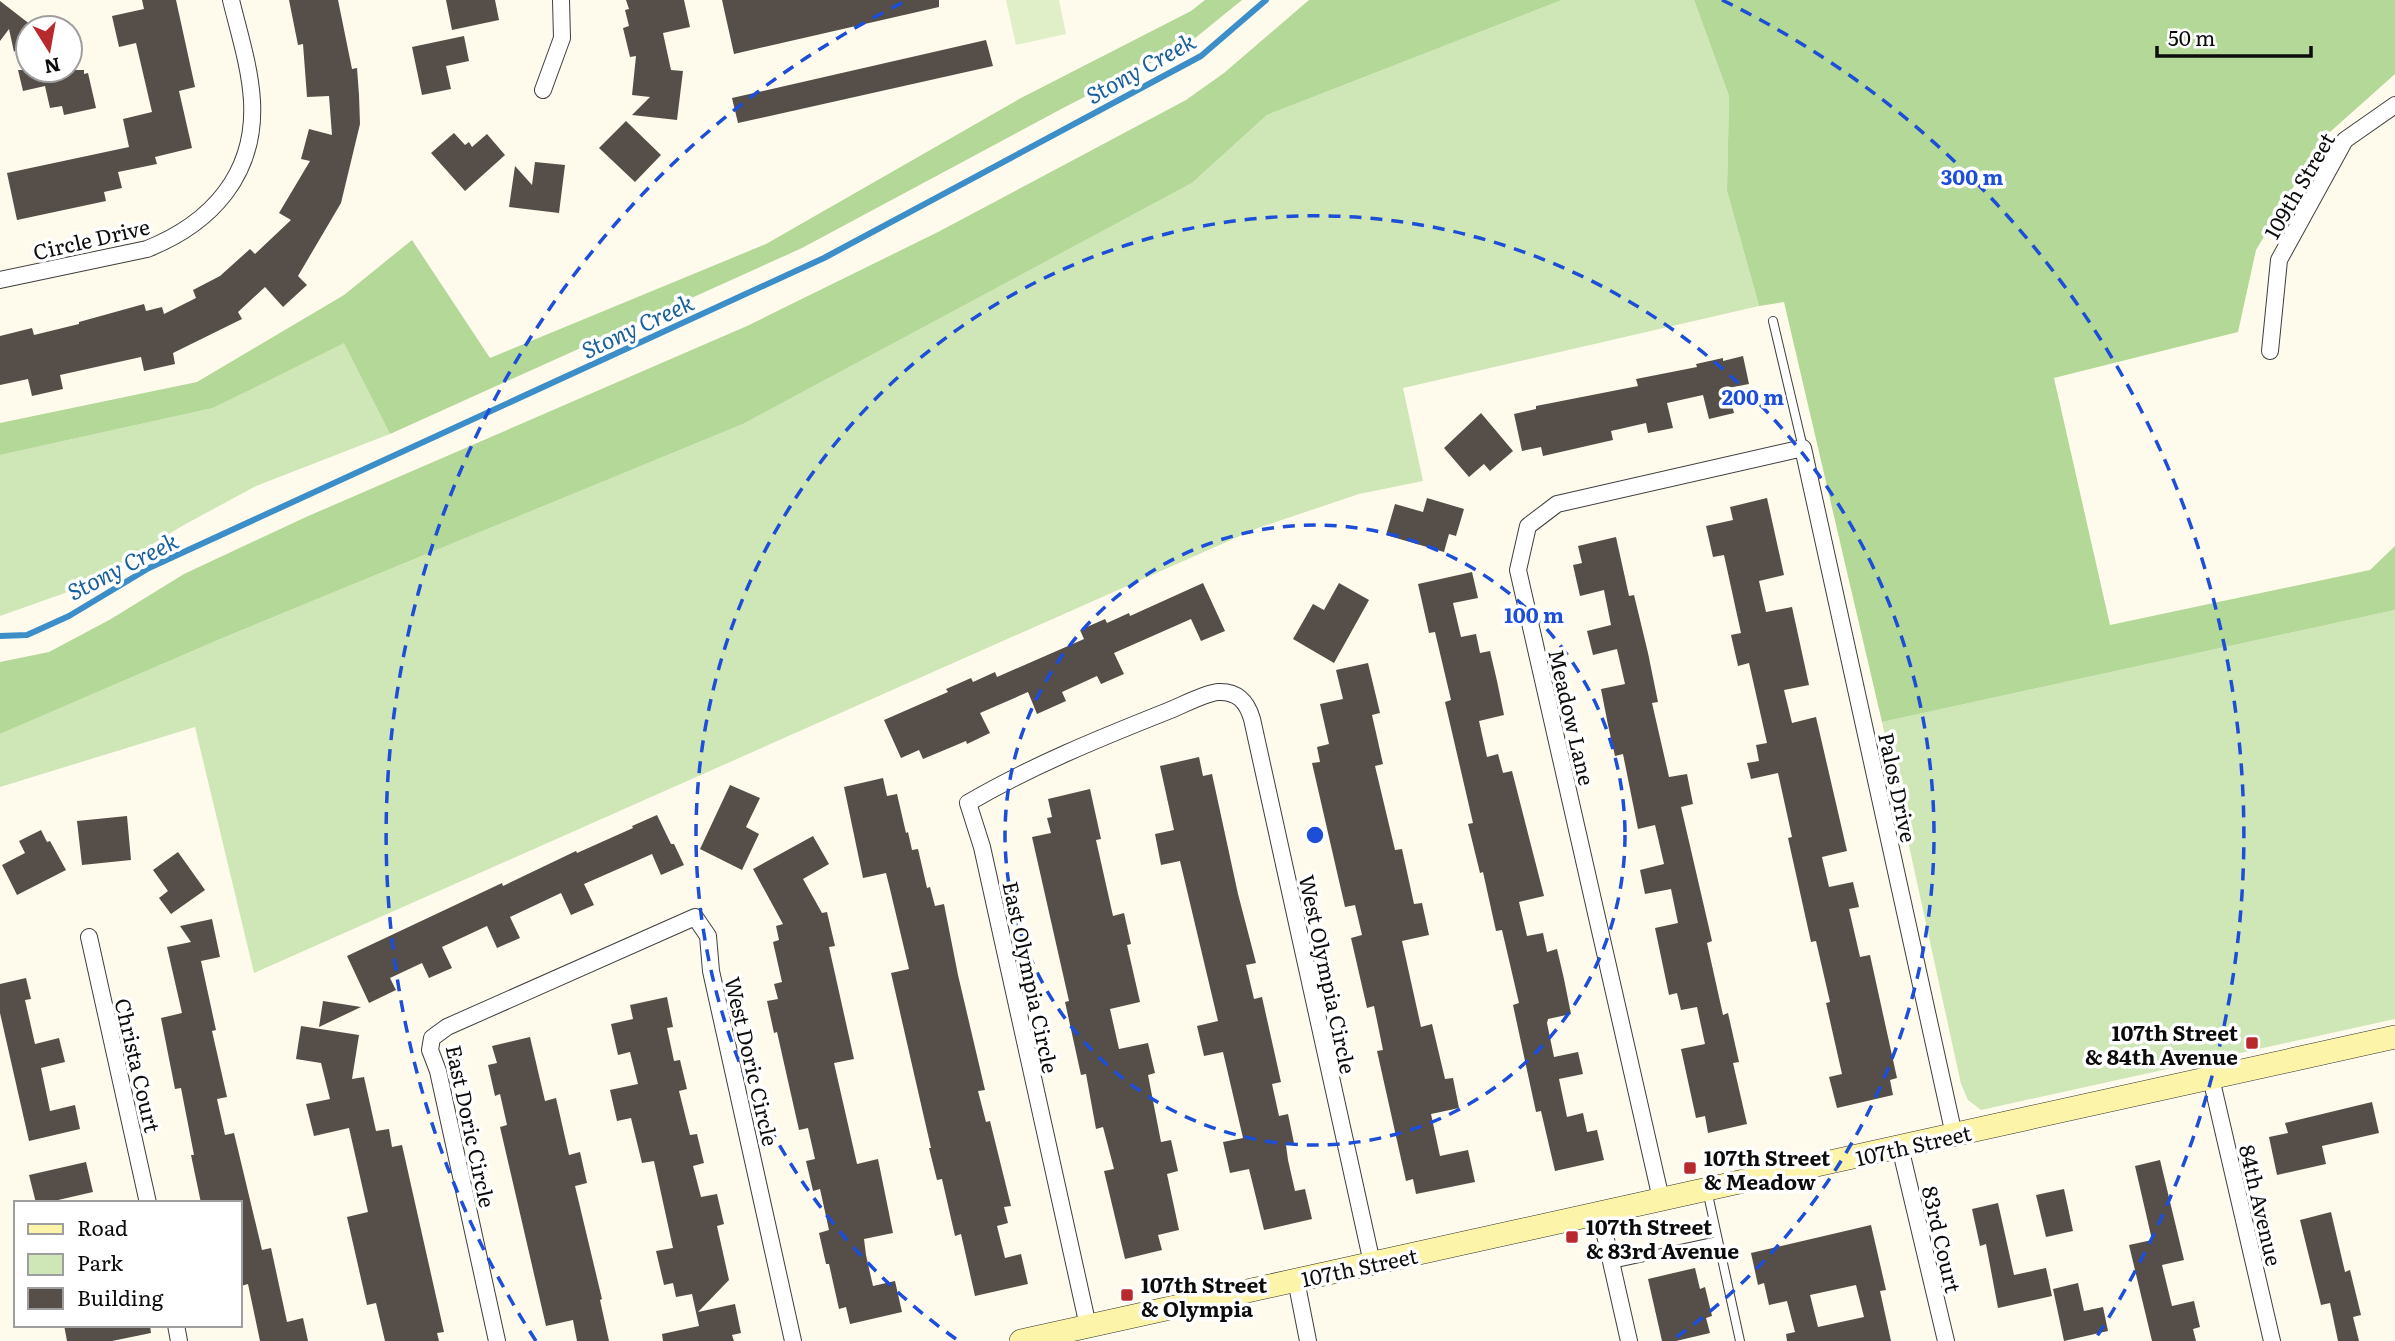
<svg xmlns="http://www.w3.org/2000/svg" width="2395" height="1341" viewBox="0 0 2395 1341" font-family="Literata,serif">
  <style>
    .green { fill: #cfe7b7 }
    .forest { fill: #b3d897 }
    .pitch { fill: #e1efc9 }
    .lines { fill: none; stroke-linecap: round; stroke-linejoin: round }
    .stream { stroke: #3c8ec9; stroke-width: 6 }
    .building { fill: #554e49; fill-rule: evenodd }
    .lane-casing { stroke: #3f3f3f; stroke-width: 10 }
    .street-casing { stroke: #3f3f3f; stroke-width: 18 }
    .secondary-casing { stroke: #2e2e2e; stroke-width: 24 }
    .lane { stroke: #fff; stroke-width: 8 }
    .street { stroke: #fff; stroke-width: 16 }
    .secondary { stroke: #fcf4a9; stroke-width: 23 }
    .ring { fill: none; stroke: #1d4ed8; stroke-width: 3.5; stroke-dasharray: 12 9 }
    .poi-dot { fill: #b8292e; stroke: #fff; stroke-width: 2.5 }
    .labels { text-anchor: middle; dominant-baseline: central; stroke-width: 7; stroke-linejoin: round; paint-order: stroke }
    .street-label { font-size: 21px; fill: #0c0c0c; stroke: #fff }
    .poi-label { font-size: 21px; font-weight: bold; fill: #0c0c0c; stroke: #fff; text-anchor: start }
    .water-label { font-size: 23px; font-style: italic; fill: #1a609a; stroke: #fff }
    .centre { fill: #1d4ed8; stroke: #fff; stroke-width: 3.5 }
    .ring-label { font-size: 21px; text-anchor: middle; font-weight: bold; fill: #1d4ed8; stroke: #fff; stroke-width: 7; stroke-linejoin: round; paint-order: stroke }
  </style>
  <rect width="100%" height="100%" fill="#fefbec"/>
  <path class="green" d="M1562,0H1694L1729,96L1727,191L1759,306L1403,388L1423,481L1359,494L1258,528L254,973L195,727L0,787V734L225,637L743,424L1192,183L1267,115Z
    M344,342L390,434L256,486L182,526L82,587L0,616V455L213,408Z
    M2395,610V1019L1981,1110L1968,1100L1961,1084L1882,722Z"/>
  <path class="forest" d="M1205,0H1242L1189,43L1065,107L802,248L390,434L344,343L213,408L0,455V423L197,382L344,295L412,240L490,358L766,244L1021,98L1191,11Z
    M1309,0H1562L1267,115L1192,183L743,424L225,637L0,734V662L49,652L111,619L184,574L306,517L747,326L938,232L1186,100L1224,73Z
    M1694,0H2395V74L2321,140L2256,250L2238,332L2054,378L2110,625L2370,570L2395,546V610L1882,722L1784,302L1759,306L1727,191L1729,96Z"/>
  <path class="pitch" d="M1006,0H1059L1066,34L1016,45Z"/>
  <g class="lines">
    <path class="stream" d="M0,636L27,635L69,616L149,568L824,258L1201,56L1266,0"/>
  </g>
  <path class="building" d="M142,0H176L195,87L179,91L192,148L155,157L157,164L118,172L122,188L104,192L106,201L17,220L7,173L129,147L123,119L152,112L136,43L119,47L112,16L144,9Z
    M289,0H338L352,69L357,68L359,95L360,124L341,203L298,276L307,285L283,307L265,287L238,312L242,319L173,353L175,364L144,371L141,357L60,375L63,389L32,396L28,379L0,385V336L32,328L34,335L79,324V322L144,304L146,311L162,307L164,314L196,298L193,290L220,276L250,249L255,254L291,220L279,213L310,161L301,159L309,129L332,135L329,96L307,97L303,44L298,45Z
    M446,0H495L499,20L452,30Z
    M626,0H684L690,27L663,33L671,70L683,71L677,120L632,115L650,97L632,95L636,56L630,57L623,28L629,26L625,10L629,9Z
    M722,0H939V7L734,54Z
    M0,1L31,25L28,34L14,52L9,29L0,41Z
    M464,36L469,61L446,66L451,89L422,95L412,47Z
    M986,40L993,66L738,123L732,98Z
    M18,70H84V74L88,73L96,108L64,115L62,106L50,108L45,86L23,91Z
    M626,121L661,155L635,182L599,148Z
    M454,133L465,145L469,142L472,147L487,134L505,155L465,191L431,153Z
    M535,162L565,165L559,213L509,207L515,166L532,185Z
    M1743,356L1749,384L1728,388L1734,413L1709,419L1703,395L1667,403L1673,428L1648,433L1646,423L1611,431L1613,440L1543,456L1541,447L1522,451L1514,414L1536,409V406L1638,386L1636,379L1697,367L1696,364L1723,358V361Z
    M1481,413L1513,451L1490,471L1484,464L1469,477L1444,448Z
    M1427,498L1464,509L1456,536L1449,534L1444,552L1386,535L1395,504L1423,512Z
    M1767,498L1784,575L1759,581L1766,612L1792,607L1809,685L1784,690L1792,723L1816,717L1847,851L1822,857L1829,887L1853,882L1859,907L1849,909L1860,957L1870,955L1897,1078L1890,1080L1893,1095L1837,1108L1829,1077L1842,1074L1826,1003L1830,1002L1816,941L1811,942L1788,838L1792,837L1778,773L1751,779L1747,763L1759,761L1756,745L1767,743L1749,663L1738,666L1731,635L1741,633L1724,555L1713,557L1706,526L1733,520L1730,507Z
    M1616,537L1629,596L1634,595L1648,653L1658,702L1652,703L1669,777L1687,774L1693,804L1681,807L1712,941L1707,943L1723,1015L1728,1013L1739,1062L1733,1063L1747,1124L1708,1133L1705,1116L1696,1118L1681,1049L1705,1044L1697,1007L1681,1010L1677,993L1669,995L1655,928L1678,923L1671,889L1645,894L1640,870L1664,864L1655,825L1638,829L1623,754L1615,756L1608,725L1601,689L1625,684L1617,649L1593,655L1587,631L1611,625L1604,590L1580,596L1573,565L1582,563L1578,546Z
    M1472,572L1478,598L1453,603L1461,637L1476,634L1480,653L1490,651L1497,681L1504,715L1479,721L1487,757L1498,754L1503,773L1512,771L1544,896L1519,902L1527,936L1543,933L1547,952L1557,949L1564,979L1571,1014L1548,1019L1547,1023L1554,1057L1578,1052L1583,1074L1559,1079L1567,1117L1583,1113L1587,1132L1597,1130L1604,1160L1555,1171L1541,1111L1536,1112L1513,1005L1519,1003L1502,930L1496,931L1483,872L1480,873L1468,824L1473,823L1445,702L1451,700L1435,632L1429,633L1418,584Z
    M1203,583L1225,631L1201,641L1191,619L1114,653L1124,674L1101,684L1097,676L1062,692L1066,701L1037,714L1028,692L980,713L990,733L967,744L966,741L923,759L919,750L901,758L884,720L948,692L946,689L971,678L973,682L995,672L997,677L1084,639L1080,630L1105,619L1107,623L1129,613L1130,616Z
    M1339,583L1369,600L1334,663L1293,639L1313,604L1324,610Z
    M1368,663L1380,713L1372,715L1383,764L1375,766L1395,850L1402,849L1414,904L1422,903L1429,935L1402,941L1421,1027L1432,1024L1445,1079L1453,1078L1459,1108L1431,1114L1440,1156L1468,1150L1475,1182L1416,1194L1413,1179L1406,1181L1377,1051L1383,1050L1374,1006L1367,1008L1351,938L1362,935L1355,905L1345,907L1312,763L1320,762L1317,747L1329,744L1320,704L1343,699L1336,670Z
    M1199,757L1203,776L1212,774L1238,894L1256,963L1246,965L1254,999L1262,997L1281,1082L1272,1084L1279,1116L1288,1114L1294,1143L1286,1145L1288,1160L1295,1191L1305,1189L1312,1219L1264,1230L1249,1169L1230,1173L1223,1142L1243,1138L1223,1052L1204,1056L1197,1026L1218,1021L1180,861L1161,865L1155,834L1174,830L1160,766Z
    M883,778L887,796L897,794L906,833L908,832L912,850L918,849L927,888L930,887L935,906L944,904L958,975L985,1090L978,1091L986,1122L990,1121L1011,1206L1004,1207L1008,1223L997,1226L1005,1258L1021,1254L1028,1284L975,1296L961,1234L955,1236L942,1179L937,1180L929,1148H931L891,973L909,969L889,885L886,873L863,878L844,787Z
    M730,785L760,798L746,827L759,834L742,870L700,849Z
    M1090,789L1101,839L1096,840L1113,916L1124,913L1131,944L1127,945L1140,1002L1110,1009L1119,1049L1148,1043L1155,1073L1148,1075L1161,1142L1171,1140L1178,1171L1167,1174L1179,1230L1158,1235L1162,1250L1125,1259L1104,1171L1114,1169L1103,1127L1096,1129L1086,1074L1081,1075L1065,1002L1069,1001L1032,837L1051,833L1047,818L1052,817L1048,799Z
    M657,815L671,844H674L684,865L661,875L652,854L625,866L584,884L594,905L571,915L561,893L510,917L520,938L497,948L487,926L442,947L452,968L429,978L422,963L390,978L396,990L369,1003L347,956L502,883L503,886L576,851L577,853L633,828L632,826Z
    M127,816L131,860L82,865L77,821Z
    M41,830L47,842L50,841L66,870L17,895L2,865L25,853L19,841Z
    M813,836L829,864L803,879L822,913L827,912L835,946L829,947L854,1059L834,1063L857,1164L878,1159L893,1233L864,1239L866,1255L873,1286L895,1281L902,1312L850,1324L846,1307L839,1309L829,1264H826L819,1233L829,1230L820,1189L813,1191L806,1161L815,1159L808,1128L799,1130L777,1032L774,1033L767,1001L778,999L774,984L782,982L773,942L779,940L776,926L783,924L753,869Z
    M178,852L205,890L171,914L159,898L168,891L153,870Z
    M212,919L220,957L201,961L216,1030L212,1031L227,1097L217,1099L225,1135L234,1133L262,1250L271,1248L287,1322L303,1318L308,1341H260L248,1284L241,1286L240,1277V1203H201L191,1155H194L181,1088L175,1089L161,1018L182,1013L167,947L191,942L180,926Z
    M26,978L31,999L25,1000L35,1044L59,1038L65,1062L41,1068L50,1111L75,1105L80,1129L29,1141L0,1013V984Z
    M667,997L673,1027L667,1028L674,1061L680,1060L687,1089L679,1091L690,1135L697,1134L704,1163L693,1166L701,1197L717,1194L724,1224L717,1226L729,1280L698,1312L735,1304L741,1333L732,1335L734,1341H663L662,1334L699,1326L692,1294L676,1297L673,1283L664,1285L656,1251L673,1248L654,1161L642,1163L631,1118L617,1121L610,1090L638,1084L630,1052L618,1055L611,1024L633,1019L630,1005Z
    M323,1001L361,1007L319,1027Z
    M301,1026L359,1035L352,1079L364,1077L376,1131L389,1129L392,1147L402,1145L444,1332L437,1333L439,1341H385L376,1303L367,1305L347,1217L368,1212L349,1128L314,1136L306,1104L330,1099L321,1063L296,1059Z
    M530,1037L545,1101L556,1098L569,1155L580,1152L587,1183L575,1186L602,1299L600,1300L609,1341H577L573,1320L546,1326L500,1127L507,1125L500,1094L495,1096L488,1065L497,1063L492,1046Z
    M2372,1102L2379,1133L2322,1146L2326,1164L2277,1175L2269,1137L2288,1133L2285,1123Z
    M2160,1160L2184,1260L2162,1265L2172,1306L2194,1301L2200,1327L2193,1329L2196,1341H2152L2129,1245L2152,1240L2135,1166Z
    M86,1162L93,1192L45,1203H36L29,1175Z
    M2064,1189L2073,1231L2046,1237L2036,1195Z
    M1998,1203L2014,1275L2046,1268L2052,1296L1998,1308L1986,1244L1980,1246L1972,1209Z
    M2331,1212L2345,1272L2350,1270L2361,1315L2353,1317L2359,1341H2338L2330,1303L2321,1305L2300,1220Z
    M1871,1225L1886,1290L1880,1291L1891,1341H1787L1786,1334L1795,1332L1787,1301L1769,1305L1764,1283L1758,1285L1751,1253ZM1856,1285L1864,1317L1818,1327L1810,1295Z
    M1695,1268L1700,1289L1705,1287L1712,1316L1706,1318L1710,1333L1676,1341H1662L1648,1279Z
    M2078,1283L2084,1311L2103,1307L2108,1331L2064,1341L2053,1289Z
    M64,1325H150L151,1333L112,1341H67Z"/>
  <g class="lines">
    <g class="lane-casing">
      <path id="lane" d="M1773,321L1803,448
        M1707,1190L1740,1341
        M1611,1264L1718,1241"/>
    </g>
    <g class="street-casing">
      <path id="street" d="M543,90L562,38L561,0
        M0,280L147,249C212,223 256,174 252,101C250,67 239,33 231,0
        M2270,351L2279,260L2345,140L2395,105
        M89,937L148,1203
        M2211,1078L2272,1341
        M1900,1147L1946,1341
        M1661,1199L1518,570L1528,526L1557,504L1803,448L1954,1135
        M1600,1213L1629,1341
        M1296,1280L1308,1341
        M176,1325L179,1341
        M1088,1326L982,847L968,803C1031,766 1100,738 1168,711C1181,706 1205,693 1218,692C1238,691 1247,702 1252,719L1372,1263
        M497,1341L438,1071L430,1050L432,1038L447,1027L695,917L708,936L711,971L793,1341"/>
    </g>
    <g class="secondary-casing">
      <path id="secondary" d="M1021,1341L2395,1037"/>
    </g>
    <use href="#lane" class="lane"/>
    <use href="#street" class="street"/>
    <use href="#secondary" class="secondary"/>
  </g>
  <g class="ring">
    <circle cx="1315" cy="835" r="310"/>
    <path d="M956 1339A619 619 0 1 1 1674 1339"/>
    <path d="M536 1341A929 929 0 0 1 908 0M1722 0A929 929 0 0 1 2094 1341"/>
  </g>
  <g class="poi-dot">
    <rect x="2245" y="1036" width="14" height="14" rx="3.5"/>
    <rect x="1683" y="1161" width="14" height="14" rx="3.5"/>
    <rect x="1565" y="1230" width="14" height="14" rx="3.5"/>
    <rect x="1120" y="1288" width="14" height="14" rx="3.5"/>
  </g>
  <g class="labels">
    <g class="street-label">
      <text transform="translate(2298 185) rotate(-60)">109th Street</text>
      <text transform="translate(91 238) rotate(-13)">Circle Drive</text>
      <text transform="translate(1573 717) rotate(77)">Meadow Lane</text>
      <text transform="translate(1899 787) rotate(78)">Palos Drive</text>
      <text transform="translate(1329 974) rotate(78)">West Olympia Circle</text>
      <text transform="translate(1032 977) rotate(78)">East Olympia Circle</text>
      <text transform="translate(753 1061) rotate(77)">West Doric Circle</text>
      <text transform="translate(139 1065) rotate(77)">Christa Court</text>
      <text transform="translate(472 1126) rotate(78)">East Doric Circle</text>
      <text transform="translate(1913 1144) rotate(-13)">107th Street</text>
      <text transform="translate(2262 1205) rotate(77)">84th Avenue</text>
      <text transform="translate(1943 1239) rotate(77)">83rd Court</text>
      <text transform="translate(1359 1266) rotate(-12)">107th Street</text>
    </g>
    <g class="poi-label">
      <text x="2238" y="1031" text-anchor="end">107th Street<tspan x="2238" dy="24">&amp; 84th Avenue</tspan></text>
      <text x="1704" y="1156">107th Street<tspan x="1704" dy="24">&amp; Meadow</tspan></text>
      <text x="1586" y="1225">107th Street<tspan x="1586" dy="24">&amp; 83rd Avenue</tspan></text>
      <text x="1141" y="1283">107th Street<tspan x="1141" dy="24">&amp; Olympia</tspan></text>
    </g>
    <g class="water-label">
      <text transform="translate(1140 67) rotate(-29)">Stony Creek</text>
      <text transform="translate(637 325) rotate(-25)">Stony Creek</text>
      <text transform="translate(122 565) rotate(-27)">Stony Creek</text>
    </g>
  </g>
  <circle cx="1315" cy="835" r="10" class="centre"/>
  <g class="ring-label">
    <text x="1972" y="185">300 m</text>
    <text x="1753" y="405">200 m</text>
    <text x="1534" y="623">100 m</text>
  </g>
  <rect x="14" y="1201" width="228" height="126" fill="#ffffff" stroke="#9e9e9e" stroke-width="2"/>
  <rect x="28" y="1224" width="35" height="10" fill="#fcf4a9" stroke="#9e9e9e" stroke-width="2"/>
  <text x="77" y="1236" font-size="21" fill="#0c0c0c">Road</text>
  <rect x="28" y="1254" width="35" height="21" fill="#cfe7b7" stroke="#9e9e9e" stroke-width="2"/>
  <text x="77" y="1271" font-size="21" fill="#0c0c0c">Park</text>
  <rect x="28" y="1288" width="35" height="21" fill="#554e49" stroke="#9e9e9e" stroke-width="2"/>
  <text x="77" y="1306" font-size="21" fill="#0c0c0c">Building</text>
  <g transform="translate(49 49) rotate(169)"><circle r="33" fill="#ffffff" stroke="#9e9e9e" stroke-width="2"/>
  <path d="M0-5L12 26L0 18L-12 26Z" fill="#b8292e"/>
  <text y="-10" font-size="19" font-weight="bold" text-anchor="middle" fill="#0c0c0c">N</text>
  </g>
  <path d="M2157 46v10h154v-10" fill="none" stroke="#0c0c0c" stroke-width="3.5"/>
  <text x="2168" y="46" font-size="21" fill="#0c0c0c" stroke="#ffffff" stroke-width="5" paint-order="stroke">50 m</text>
</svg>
